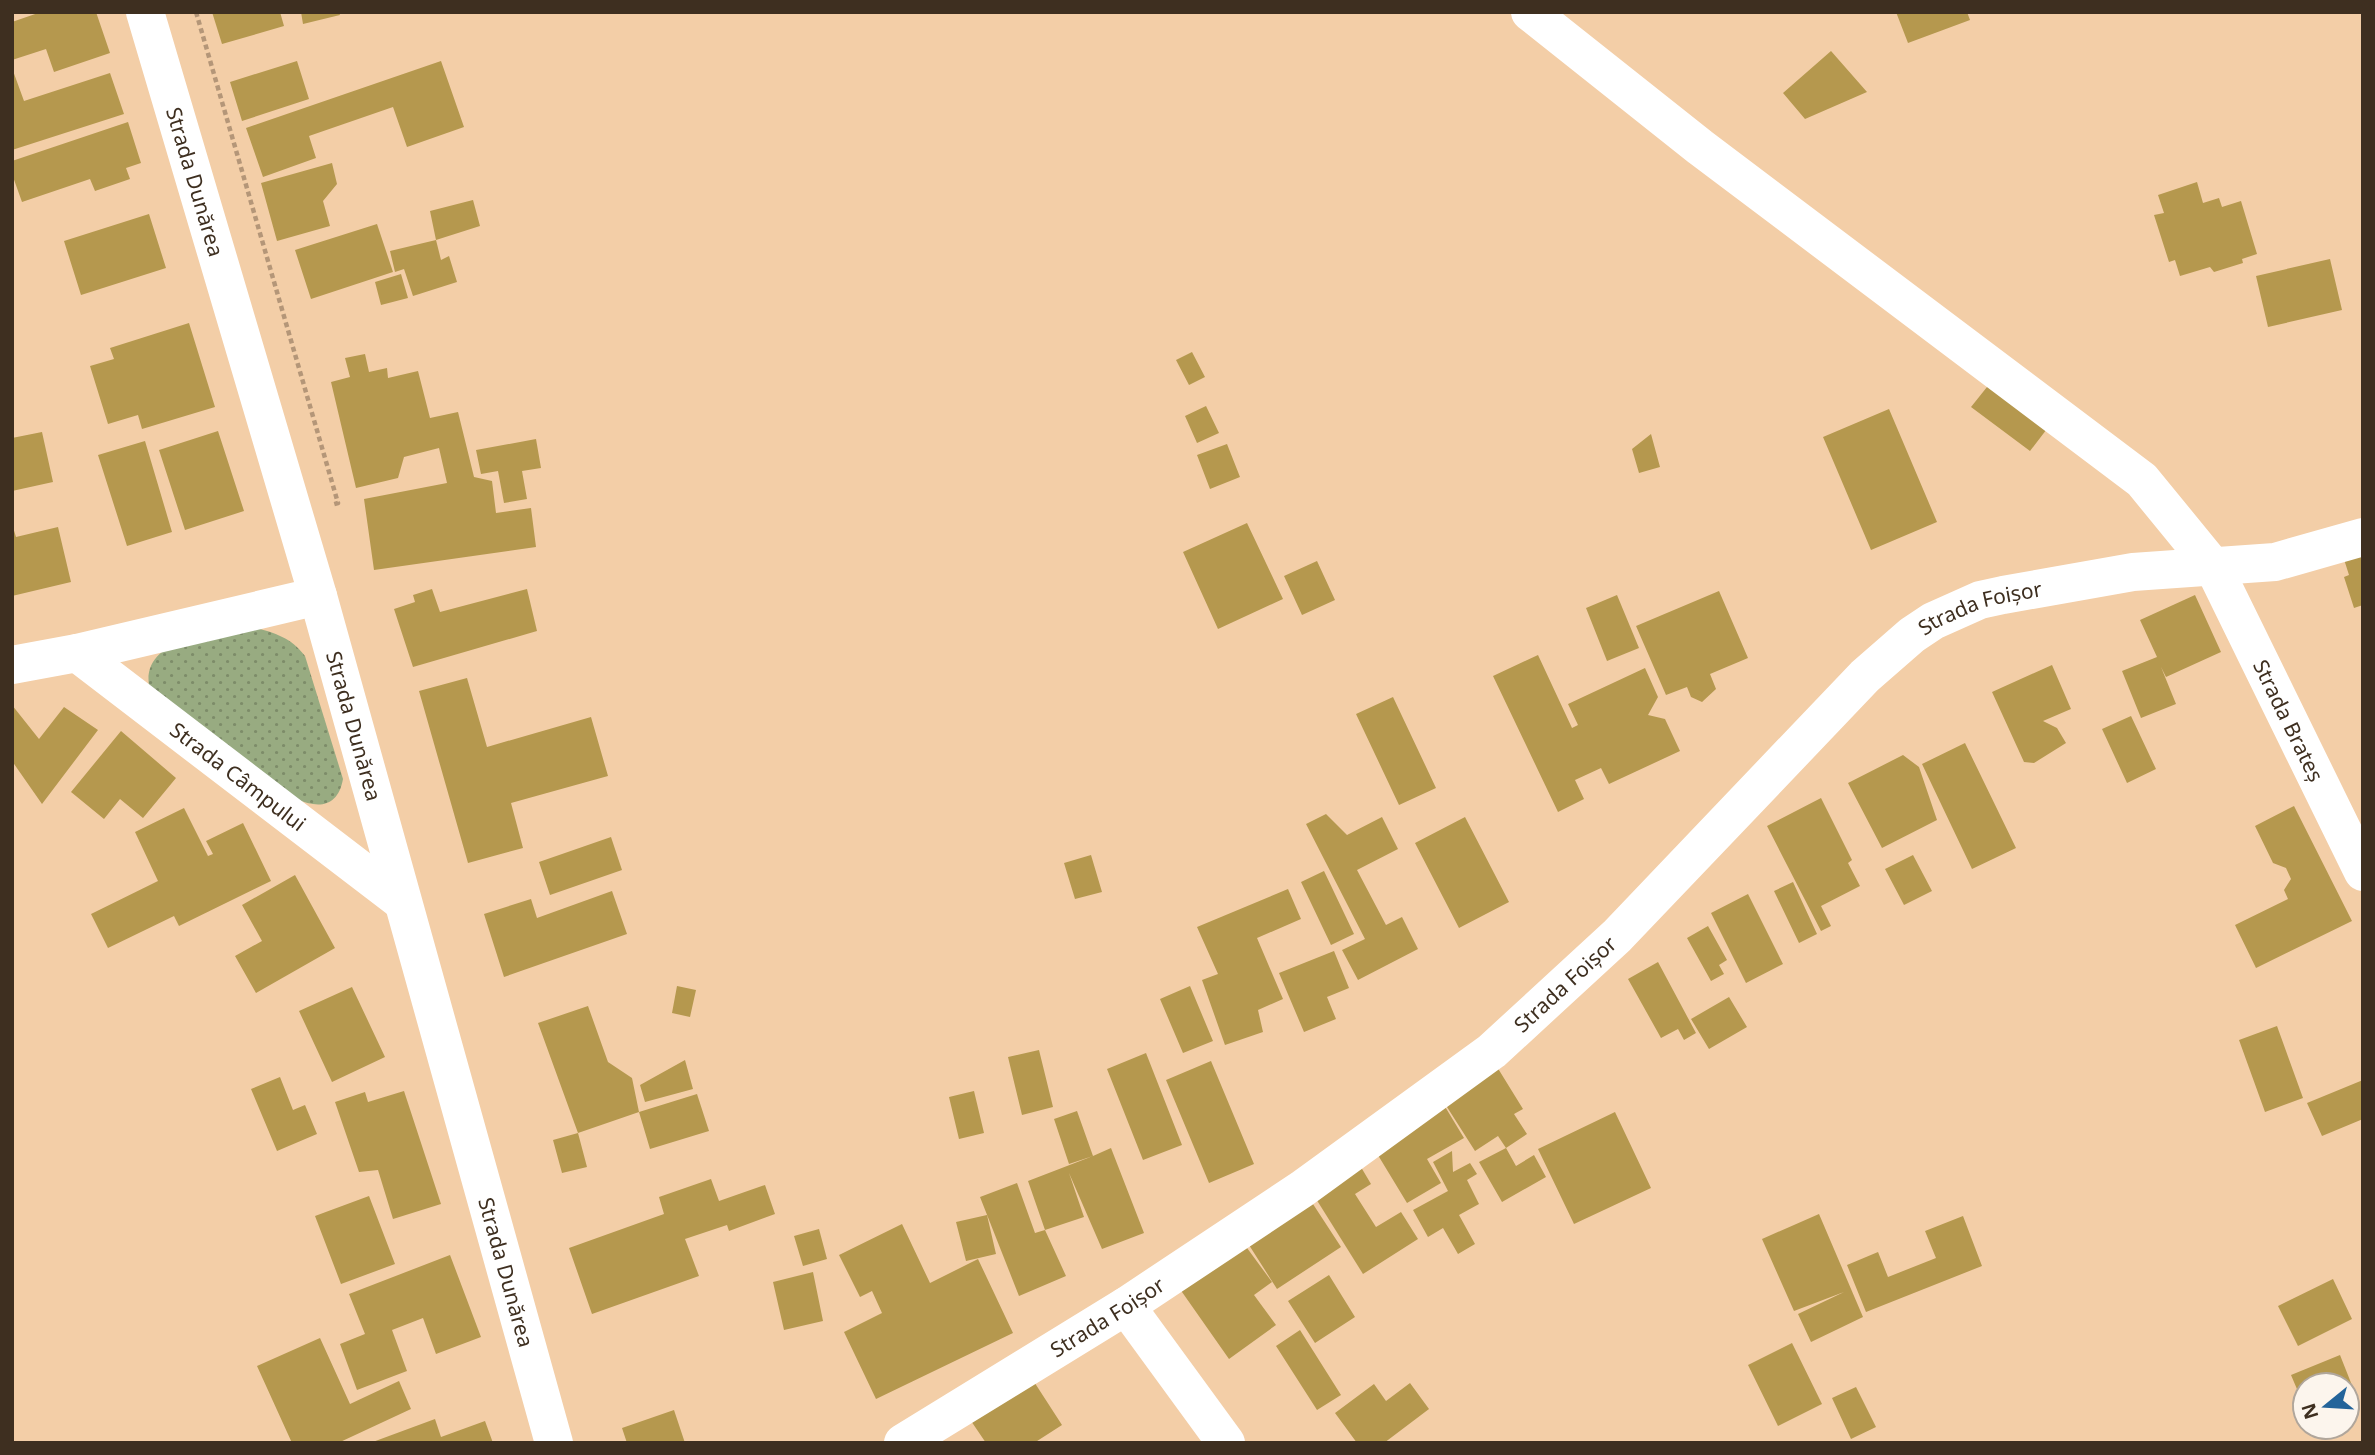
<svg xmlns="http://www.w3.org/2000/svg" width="2375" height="1455" viewBox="0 0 2375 1455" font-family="'Noto Sans',sans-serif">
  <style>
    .green { fill: url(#green-dots) }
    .building { fill: #b5984e }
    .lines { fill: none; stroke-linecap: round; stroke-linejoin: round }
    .path { stroke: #b49678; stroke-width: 4.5; stroke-dasharray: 5 3.5; stroke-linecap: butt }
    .minor { stroke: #fff; stroke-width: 38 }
    .labels { text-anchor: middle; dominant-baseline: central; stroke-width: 5; stroke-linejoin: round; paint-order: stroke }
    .street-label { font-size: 21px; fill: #3e2f20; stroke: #fcf5ed }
  </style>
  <defs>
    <pattern id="green-dots" width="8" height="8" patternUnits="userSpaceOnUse" patternTransform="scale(1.75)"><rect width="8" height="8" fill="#98ab81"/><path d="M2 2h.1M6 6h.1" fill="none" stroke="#7d8c69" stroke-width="1.8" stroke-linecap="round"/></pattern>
  </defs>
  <rect width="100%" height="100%" fill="#f3cea7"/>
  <path class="green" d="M248,626C272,632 290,636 305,656L343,779C338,807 319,809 296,799L149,686C142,637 214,635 248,626Z"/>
  <path class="building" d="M41,12H96L110,53L54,72L46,49L12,60V22Z
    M212,12H280L284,26L222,44Z
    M301,12H339L340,15L303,24Z
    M1896,12H1967L1970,20L1908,43Z
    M1831,51L1867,92L1805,119L1783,93Z
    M297,61L309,99L242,121L230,82Z
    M441,61L464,127L407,147L393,107L309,136L316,158L263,177L246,128Z
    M12,68L24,101L110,73L124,114L12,150Z
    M128,122L141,163L126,168L130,179L95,191L90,179L22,202L12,174V161Z
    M332,163L337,184L323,201L330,226L277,241L261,183Z
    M2197,182L2203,203L2219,198L2222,207L2241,201L2257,254L2242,259L2243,263L2214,272L2210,267L2180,276L2175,260L2169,262L2154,215L2164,213L2158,195Z
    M473,200L480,226L436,240L441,260L449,256L457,282L413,296L404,269L395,272L390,251L436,240L430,211Z
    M149,214L166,268L81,295L64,241Z
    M377,224L393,272L311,299L295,250Z
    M2330,259L2342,310L2268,327L2256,276Z
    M401,274L408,298L381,305L375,282Z
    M189,323L215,407L142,429L138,415L108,424L90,366L114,359L110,348Z
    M1192,352L1205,377L1189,385L1176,360Z
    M365,354L369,372L387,368L388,378L418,371L430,418L458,412L474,477L492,481L496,513L531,508L536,547L374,570L364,499L447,483L439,448L404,457L398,478L356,488L331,382L350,377L345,358Z
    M1995,377L2053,421L2030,451L1971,407Z
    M1206,406L1219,433L1197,443L1185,416Z
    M1889,409L1937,522L1871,550L1823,437Z
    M218,431L244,511L185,530L159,450Z
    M42,432L53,482L12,491V438Z
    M1651,434L1660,467L1639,473L1632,449Z
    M536,439L541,468L522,471L527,499L504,503L498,471L481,474L476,450Z
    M145,441L172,532L127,546L98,455Z
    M1227,444L1240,477L1210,489L1197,455Z
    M1247,523L1283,599L1218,629L1183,552Z
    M12,524L16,537L58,527L71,582L12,596Z
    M2363,546V605L2354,608L2344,577L2349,575L2342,553Z
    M1317,561L1335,600L1302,615L1284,576Z
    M432,589L440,612L527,589L537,631L413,667L394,609L415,602L413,595Z
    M1719,591L1748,658L1710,674L1716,689L1702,702L1691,697L1687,687L1666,695L1636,626Z
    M1617,595L1639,648L1607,661L1586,608Z
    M2195,595L2221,652L2166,677L2161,667L2176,704L2141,718L2122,671L2157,657L2140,620Z
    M1538,655L1572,728L1578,725L1568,704L1645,668L1658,697L1648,715L1665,719L1680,751L1609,784L1601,768L1575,780L1584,799L1558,812L1493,676Z
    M2052,665L2071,709L2043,721L2057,728L2066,743L2034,763L2024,762L1992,692Z
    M467,678L487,747L591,717L608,776L511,803L523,848L468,863L419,691Z
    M1393,697L1436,788L1399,805L1356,714Z
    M12,705L39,739L64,707L98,730L42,804L12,761Z
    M2131,716L2156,769L2127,783L2102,729Z
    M121,731L176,778L143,818L120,799L104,819L71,792Z
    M1965,743L2016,848L1972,869L1922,764Z
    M1903,755L1919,767L1937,820L1882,848L1848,783Z
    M1821,798L1852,860L1848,863L1860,886L1821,906L1831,926L1821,931L1767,826Z
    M2294,806L2352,921L2256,968L2235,925L2288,899L2284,890L2291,879L2286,868L2273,863L2255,826Z
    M184,808L208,856L213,854L206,841L243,823L271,881L179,926L174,916L108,948L91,914L158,881L135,832Z
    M1326,814L1347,835L1382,817L1398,849L1357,870L1386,925L1402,917L1418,949L1358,980L1342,950L1365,939L1306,824Z
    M1465,817L1509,902L1459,928L1415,843Z
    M611,837L622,870L550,895L539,862Z
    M1091,855L1102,892L1075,899L1064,863Z
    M1913,855L1932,891L1904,905L1885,869Z
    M1324,871L1354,934L1331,945L1301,882Z
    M295,875L335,948L256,993L235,956L262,941L242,905Z
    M1793,882L1817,934L1799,943L1774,891Z
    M1288,889L1301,919L1257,938L1283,999L1258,1010L1263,1032L1225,1045L1202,980L1218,974L1197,927Z
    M612,891L627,934L504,977L484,914L531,899L537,918Z
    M1748,894L1783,964L1746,983L1711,913Z
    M1708,926L1727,960L1719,965L1724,974L1711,981L1687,938Z
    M1334,951L1349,988L1327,997L1336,1019L1304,1032L1279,973Z
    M1658,962L1696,1033L1684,1040L1678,1029L1661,1038L1628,979Z
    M677,986L696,990L690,1017L672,1013Z
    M1190,986L1213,1041L1183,1053L1160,999Z
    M352,987L385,1057L332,1082L299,1011Z
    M1729,997L1747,1027L1709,1049L1691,1019Z
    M588,1006L608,1062L632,1078L639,1112L578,1133L538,1023Z
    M2277,1026L2303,1098L2265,1112L2239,1040Z
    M1039,1050L1053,1107L1022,1115L1008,1057Z
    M1146,1053L1182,1145L1143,1160L1107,1069Z
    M685,1060L693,1089L645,1102L640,1085Z
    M1211,1061L1254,1164L1209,1183L1166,1080Z
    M1494,1062L1523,1109L1514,1114L1527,1134L1506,1148L1498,1136L1475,1151L1440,1096Z
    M280,1077L293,1110L305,1105L317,1134L277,1151L251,1089Z
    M2363,1080V1119L2322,1136L2307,1103Z
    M404,1091L441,1204L393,1219L378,1170L359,1172L335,1102L365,1092L368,1102Z
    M974,1091L984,1133L959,1139L949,1097Z
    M697,1094L709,1131L650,1149L639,1112Z
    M1441,1100L1464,1138L1427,1159L1441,1183L1407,1203L1370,1142Z
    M1077,1111L1093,1156L1111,1148L1144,1233L1102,1249L1069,1173L1084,1217L1045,1230L1028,1181L1093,1156L1069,1164L1054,1119Z
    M1615,1112L1651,1188L1574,1224L1538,1149Z
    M578,1133L587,1167L562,1173L553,1140Z
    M1506,1148L1516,1166L1534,1155L1546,1177L1502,1202L1479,1162Z
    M1452,1151L1453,1172L1470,1163L1477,1174L1467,1180L1479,1204L1459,1215L1475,1244L1458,1254L1443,1228L1428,1237L1413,1210L1448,1191L1433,1162Z
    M1355,1157L1371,1184L1355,1194L1376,1227L1401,1212L1418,1239L1363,1274L1308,1186Z
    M711,1179L719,1201L765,1185L775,1214L729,1231L727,1225L685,1239L699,1276L592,1314L569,1248L664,1214L659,1197Z
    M1017,1183L1035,1233L1045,1230L1066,1276L1019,1296L980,1197Z
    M369,1196L395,1264L341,1284L315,1216Z
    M1311,1201L1341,1247L1277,1289L1242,1234Z
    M1819,1214L1863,1317L1811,1342L1798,1314L1844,1292L1794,1311L1762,1239Z
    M987,1215L996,1254L966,1261L956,1222Z
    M1963,1216L1982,1266L1866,1312L1847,1265L1878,1252L1888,1277L1936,1258L1925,1231Z
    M902,1224L930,1283L978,1259L1013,1333L876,1399L844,1332L882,1313L872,1291L860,1297L839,1255Z
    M819,1229L827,1259L803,1266L794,1236Z
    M1239,1237L1272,1282L1254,1295L1276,1325L1229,1359L1175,1282Z
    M450,1255L481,1337L436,1354L423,1318L392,1330L407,1371L357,1390L340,1344L365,1334L349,1294Z
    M813,1272L823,1321L784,1330L773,1282Z
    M1329,1275L1355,1317L1315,1343L1288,1301Z
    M2333,1279L2352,1319L2298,1346L2278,1306Z
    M1300,1330L1341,1395L1317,1410L1276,1346Z
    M320,1338L350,1404L399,1381L411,1409L338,1443H292L257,1366Z
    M1792,1343L1822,1404L1778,1426L1748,1365Z
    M2340,1355L2355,1393L2347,1397V1385H2305V1408L2291,1375Z
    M1029,1374L1062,1425L1034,1443H986L967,1415Z
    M1410,1383L1429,1409L1384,1443H1357L1335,1413L1374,1384L1386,1401Z
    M1856,1387L1876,1427L1851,1439L1832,1398Z
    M674,1410L685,1443H627L622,1428Z
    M435,1419L441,1437L485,1421L493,1443H370Z"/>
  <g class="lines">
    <path class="path" d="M196,12L338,503L331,505"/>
    <g class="minor">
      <path id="s1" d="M145,12L318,596L554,1443"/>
      <path id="s2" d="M1530,12L1700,147L2142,480L2214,568L2363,872"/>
      <path id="s3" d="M77,653L400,900"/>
      <path d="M12,665L77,653L318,596"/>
      <path d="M1126,1306L1226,1443"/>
      <path id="s4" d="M903,1443L1126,1306L1302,1189L1492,1051L1617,936L1865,676L1912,635L1933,621L1980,600L2003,595L2133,572L2275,562L2363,537"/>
    </g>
  </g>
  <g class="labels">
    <g class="street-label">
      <text stroke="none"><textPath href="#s1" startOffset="177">Strada Dunărea</textPath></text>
      <text stroke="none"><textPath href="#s4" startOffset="1374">Strada Foișor</textPath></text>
      <text stroke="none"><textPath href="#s2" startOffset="1054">Strada Brateș</textPath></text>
      <text stroke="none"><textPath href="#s1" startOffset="744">Strada Dunărea</textPath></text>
      <text stroke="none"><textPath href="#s3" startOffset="203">Strada Câmpului</textPath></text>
      <text stroke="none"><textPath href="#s4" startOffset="807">Strada Foișor</textPath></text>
      <text stroke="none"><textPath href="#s1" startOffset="1311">Strada Dunărea</textPath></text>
      <text stroke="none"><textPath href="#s4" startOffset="240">Strada Foișor</textPath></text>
    </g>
  </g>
  <rect width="2375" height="1455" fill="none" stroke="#3e2f20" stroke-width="28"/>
  <g transform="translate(2326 1406) rotate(252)"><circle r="33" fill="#fcf5ed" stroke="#b0a69b" stroke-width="2"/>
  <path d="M0-5L12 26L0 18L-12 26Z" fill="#24649a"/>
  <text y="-10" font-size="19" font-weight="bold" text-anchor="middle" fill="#3e2f20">N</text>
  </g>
</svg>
